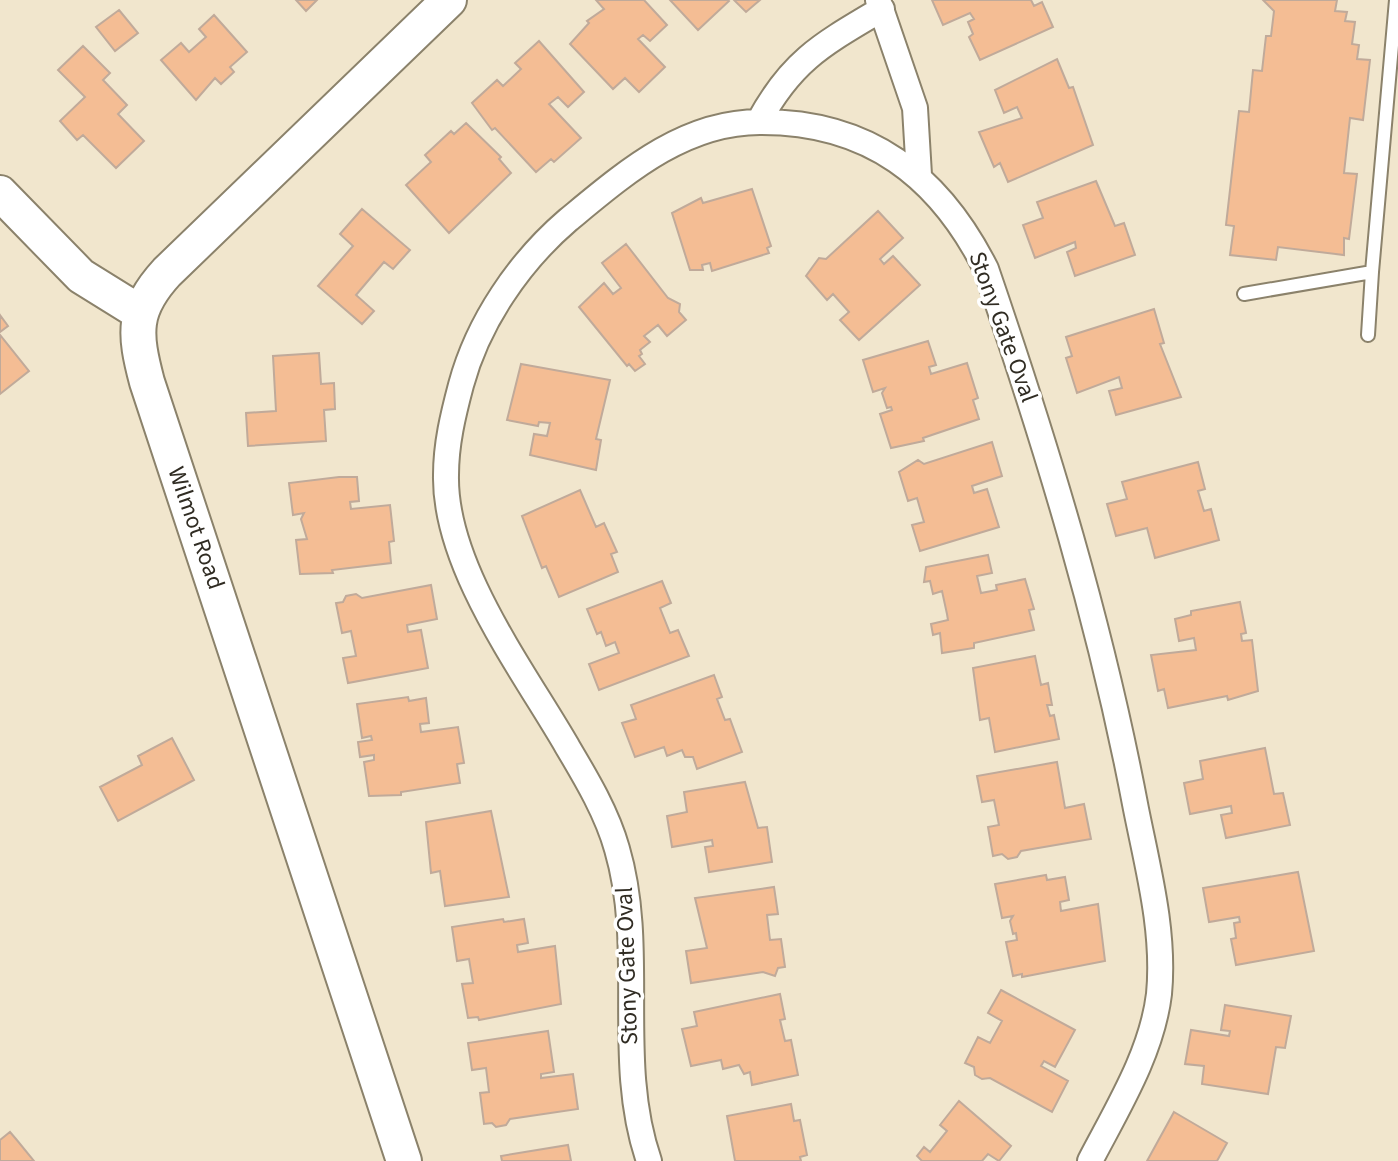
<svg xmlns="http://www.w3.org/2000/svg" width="1398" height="1161" viewBox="0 0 1398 1161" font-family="'Source Sans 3',sans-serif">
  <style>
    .building { fill: #f4bd94; stroke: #c0aa9a; stroke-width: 2 }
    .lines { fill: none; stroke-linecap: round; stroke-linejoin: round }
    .lane-casing { stroke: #8b826b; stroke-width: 16 }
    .street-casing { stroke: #8b826b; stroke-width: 28 }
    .secondary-casing { stroke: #8b826b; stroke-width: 38 }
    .lane { stroke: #fff; stroke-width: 12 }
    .street { stroke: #fff; stroke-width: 24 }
    .secondary { stroke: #fff; stroke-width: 34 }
    .labels { text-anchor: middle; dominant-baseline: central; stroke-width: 7; stroke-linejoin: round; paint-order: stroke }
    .street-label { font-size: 24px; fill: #302c23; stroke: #fff }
  </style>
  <rect width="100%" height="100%" fill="#f1e6cd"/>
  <path class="building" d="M296,0H317L306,11Z
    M596,0H644L667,25L650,41L643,35L638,39L665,67L639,92L625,78L613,89L570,44L589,23L587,21L604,9Z
    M670,0H728L729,1L698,30Z
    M734,0H760L746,12Z
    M932,0H1031L1034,6L1042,2L1053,27L980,60L969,37L973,34L968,22L974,19L970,13L943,25Z
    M1263,0H1337L1335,11L1347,12L1345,21L1355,22L1352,44L1359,45L1357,59L1370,60L1363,120L1350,118L1344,173L1357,174L1349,239L1344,238V255L1278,247L1276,260L1230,255L1234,226L1226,225L1239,111L1249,112L1253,70L1262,71L1266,36H1271L1274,11Z
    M119,10L138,33L115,51L96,27Z
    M214,15L247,52L230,67L234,72L221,84L215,78L196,100L161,60L181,43L189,52L206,37L199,29Z
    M539,41L584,92L568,107L558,97L549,104L581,138L554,162L551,159L536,172L495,128L492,130L472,103L497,80L503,86L521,69L515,63Z
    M83,46L110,73L103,80L127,105L118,114L144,141L116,168L83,135L77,140L60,121L85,97L58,70Z
    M1057,59L1069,88L1073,87L1093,145L1008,182L1000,163L994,167L979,132L1022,118L1017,107L1004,113L995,90Z
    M466,123L501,157L499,159L511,173L449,233L406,185L431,162L425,155L451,131L454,134Z
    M1096,181L1115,226L1124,223L1135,255L1075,276L1067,252L1076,248L1075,242L1035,258L1023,225L1043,218L1037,202Z
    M752,189L771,246L767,248L769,253L712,271L710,263L702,265L703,270H690L672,213L701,198L703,203Z
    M362,209L410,250L393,269L384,262L356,295L374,311L362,324L318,286L353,246L340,234Z
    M878,211L903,238L880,259L884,264L893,256L920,285L859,340L840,320L849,312L833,294L827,300L806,276L819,258L826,259Z
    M626,244L668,298L680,304L679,312L686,320L667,336L658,325L644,336L650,342L640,350L642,354L639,356L645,364L635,371L629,364L627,366L579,307L604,283L613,294L621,288L602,263Z
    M1154,309L1164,343L1160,344L1181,397L1116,415L1109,391L1122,388L1119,377L1077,393L1066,358L1072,356L1066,337Z
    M0,315L8,326L0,332Z
    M0,335L29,371L0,394Z
    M928,341L936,365L929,367L931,374L967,363L978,398L973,400L979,419L923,438L924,441L891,448L880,414L892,410L891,407L887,408L882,393L885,388L873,392L863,360Z
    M319,353L321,384L334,383L335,409L324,410L326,441L248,446L246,413L276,411L273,356Z
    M521,364L610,380L596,439L601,440L596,470L530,455L534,434L547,436L550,423L539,422L538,426L507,420Z
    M992,442L1002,476L972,486L974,493L987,489L999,527L920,551L912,525L924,522L917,498L908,501L899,472L918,460L924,464Z
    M1198,462L1205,489L1198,491L1204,511L1211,509L1219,540L1155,558L1147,528L1116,536L1107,504L1127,499L1122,482Z
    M339,477H357L359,501L350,502L351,509L390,505L394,541L389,542L391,563L332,570L333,573L300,574L296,540L307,539L301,519L304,513L293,515L289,483Z
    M580,490L596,527L604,523L617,552L611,554L618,572L559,597L546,566L542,568L522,516Z
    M988,555L992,573L977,576L981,593L997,590L996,585L1025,579L1034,609L1029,610L1034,630L974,643V648L942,653L940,633L933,635L931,624L948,620L947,614L942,591L933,594L930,581L924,582L926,567Z
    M662,581L671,603L660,608L670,633L678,630L689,656L599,690L589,664L619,653L615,642L606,646L601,632L597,634L587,609Z
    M431,585L437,619L407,625L408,632L421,630L428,668L348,683L343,658L356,656L351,631L342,633L336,603L343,602L346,596L356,594L362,598Z
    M1240,602L1246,633L1241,634L1242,641L1252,640L1258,691L1228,700L1227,696L1168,708L1164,689L1158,691L1151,655L1196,650L1194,638L1179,641L1175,619L1191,615V611Z
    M1035,656L1041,685L1048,683L1052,705H1047L1050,716L1054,715L1059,739L995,752L989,718L980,720L973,668Z
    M714,675L722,697L717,699L725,720L730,719L742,752L697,769L693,757H685L682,750L667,756L664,747L635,757L622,723L636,719L631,705Z
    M408,697L409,701L426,698L429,723L420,724L421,732L458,727L464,763L457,764L460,783L401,792V795L369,796L364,762L374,760V755L360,757L358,742L372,740L371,736L362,738L357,704Z
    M172,738L194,780L118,821L100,787L142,765L138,756Z
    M1265,748L1274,794L1283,793L1290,825L1226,838L1221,815L1232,813L1231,806L1190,814L1184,783L1203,779L1200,761Z
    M1057,762L1065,808L1084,804L1091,839L1021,851L1017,857L1008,859L1002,854L993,856L988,827L999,825L994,800L982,802L977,776Z
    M745,782L758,828L767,827L772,862L709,872L705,847L713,846L712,840L672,847L667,816L687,812L684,792Z
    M491,811L509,897L445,906L440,871L431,873L426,822Z
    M1298,872L1314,951L1236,965L1231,939L1236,938L1234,923L1240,922L1239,917L1209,922L1203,888Z
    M1046,875L1047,880L1065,877L1069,900L1060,902L1061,911L1098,904L1105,961L1022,977V974L1013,976L1006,942L1017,940L1016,933L1013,934L1010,921L1013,916L1002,918L995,884Z
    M774,887L778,914L767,915L770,940L781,939L785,967L778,968L775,976L763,972L691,983L686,951L707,948L695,898Z
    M503,919L504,922L524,919L528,943L517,945L518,952L555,946L561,1004L479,1020L478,1017L468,1018L462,984L473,983L469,959L457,961L452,927Z
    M1001,990L1075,1030L1055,1067L1044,1061L1041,1066L1068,1081L1052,1112L990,1078L982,1079L975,1075L974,1067L965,1063L978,1037L990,1043L1002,1021L988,1013Z
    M780,994L785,1019L780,1020L785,1041L791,1040L798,1075L752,1085L750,1072L744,1074L739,1065L723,1069L721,1060L691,1066L682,1029L697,1026L694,1012Z
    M1225,1005L1291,1016L1285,1048L1276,1047L1268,1094L1202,1084L1204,1066L1185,1064L1191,1030L1229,1036L1230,1031L1221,1030Z
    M548,1031L554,1072L541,1074V1078L573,1074L578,1109L510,1119L506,1125L496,1127L492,1123L484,1124L480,1093L489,1092L486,1068L472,1070L468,1043Z
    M959,1101L1011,1146L999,1161L988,1154L982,1161H922L917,1156L924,1147L930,1152L947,1131L940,1125Z
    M791,1104L794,1121L800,1120L807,1155L800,1157L801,1161H735L727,1116Z
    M1174,1112L1227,1143L1217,1161H1147Z
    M10,1132L16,1139L34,1161H0V1140Z
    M568,1145L571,1161H502L501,1156Z"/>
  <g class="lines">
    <g class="lane-casing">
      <path id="lane" d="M1244,294L1372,272L1396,0
        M1368,335L1372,272"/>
    </g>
    <g class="street-casing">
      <path id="street" d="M878,0L915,108L919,175
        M759,121C792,60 823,44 882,9
        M649,1161C614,1060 647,951 617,849C607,813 586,778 567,746C523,670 444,566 446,475C446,444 453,415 461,385C478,322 519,262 568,220C625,173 684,121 762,122C869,122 939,176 986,269C1047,447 1101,624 1136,809C1148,869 1165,932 1159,994C1152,1053 1117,1109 1090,1161"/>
    </g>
    <g class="secondary-casing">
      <path id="secondary" d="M0,193L81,276L139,312
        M404,1161L147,382C134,333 132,310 167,272L449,0"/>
    </g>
    <use href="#lane" class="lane"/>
    <use href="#street" class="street"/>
    <use href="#secondary" class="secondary"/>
  </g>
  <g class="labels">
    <g class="street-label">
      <text transform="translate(1003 327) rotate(70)">Stony Gate Oval</text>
      <text transform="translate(196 528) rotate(71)">Wilmot Road</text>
      <text transform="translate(627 966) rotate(-92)">Stony Gate Oval</text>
    </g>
  </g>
</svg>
